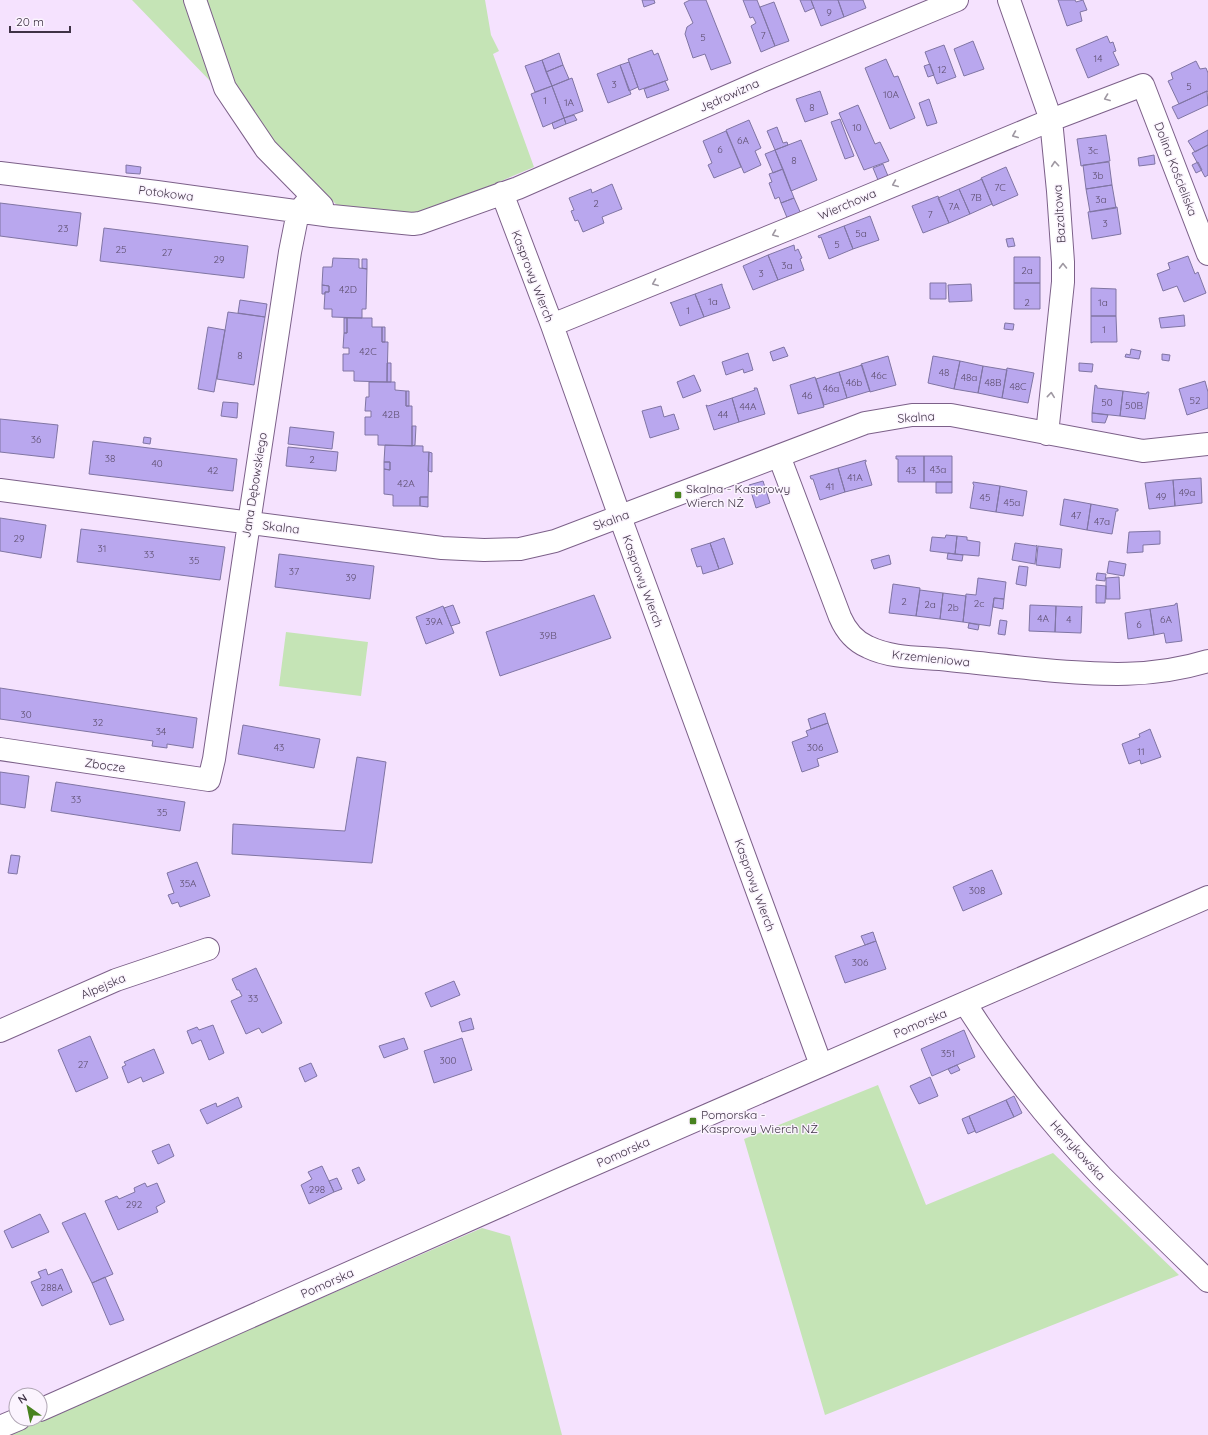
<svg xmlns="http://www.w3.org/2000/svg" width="1208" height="1435" viewBox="0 0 1208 1435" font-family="Quicksand,sans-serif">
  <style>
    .green { fill: #c5e4b6 }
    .building { fill: #b9a7ee; stroke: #8075a3 }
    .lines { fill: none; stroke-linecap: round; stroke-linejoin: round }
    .minor-casing { stroke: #7c6089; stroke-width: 24 }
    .minor { stroke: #fff; stroke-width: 22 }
    .oneway { stroke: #9f98a2 }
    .poi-dot { fill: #48821f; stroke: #fbf4fe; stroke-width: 1.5 }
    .labels { text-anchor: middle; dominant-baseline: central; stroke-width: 3; stroke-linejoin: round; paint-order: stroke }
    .number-label { font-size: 10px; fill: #5e4f6f }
    .street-label { font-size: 12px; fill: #3f3245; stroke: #fbf4fe }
    .poi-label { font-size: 12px; fill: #3f3245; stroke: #fbf4fe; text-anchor: start }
  </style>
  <rect width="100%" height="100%" fill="#f5e2fe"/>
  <path class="green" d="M132,0H185L213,84Z
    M203,0H485L491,35L499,51L493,54L534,167L445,205L421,213L401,214L338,206L270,143L236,92Z
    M286,632L368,642L361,696L279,686Z
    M878,1085L926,1205L1053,1153L1179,1275L825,1415L744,1139Z
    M482,1228L510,1236L562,1435H8Z"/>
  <path class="building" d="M642,0H654L655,3L644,7Z
    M690,0H706L731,63L711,70L705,54L693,58L685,34L687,27L693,23L684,3Z
    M743,0H757L775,46L761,52L751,26L756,23L753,17L750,18Z
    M800,0H811L814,8L805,12Z
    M811,0H838L844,17L821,26Z
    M838,0H863L866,8L844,17Z
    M1058,0H1075L1076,2L1083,0L1087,10L1080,12L1082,21L1067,26Z
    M774,2L789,41L775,46L760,7Z
    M1107,36L1110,43L1113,42L1116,51L1113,52L1119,65L1088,78L1076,49Z
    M973,41L984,69L964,76L954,49Z
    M944,45L956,77L937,84L925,52Z
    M652,50L654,55L658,53L668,80L639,90L628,59Z
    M559,53L563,65L546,72L542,60Z
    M886,59L894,77L898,76L915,118L890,129L865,68Z
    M542,60L552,86L535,92L525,66Z
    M1196,61L1200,69L1206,68L1208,73V92L1207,91L1179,104L1168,81L1173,79L1171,73Z
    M629,62L638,87L629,91L620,65Z
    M930,64L934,75L928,77L924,66Z
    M563,65L569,79L552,86L546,72Z
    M620,65L631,94L608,103L597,74Z
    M572,78L583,111L564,118L552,86Z
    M665,81L669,90L647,98L644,89Z
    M552,86L564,118L543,127L531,94Z
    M820,91L828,114L805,122L796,99Z
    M1207,91L1208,105L1178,119L1172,107Z
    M929,99L937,123L927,126L919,103Z
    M858,105L875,144L880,142L889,161L864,170L839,113Z
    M574,115L577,120L566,124L564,118Z
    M564,118L566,124L554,129L552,123Z
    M840,119L854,156L845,159L831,122Z
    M749,120L761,148L755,151L761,165L744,173L726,130Z
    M777,127L783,143L787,142L788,145L775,150L767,131Z
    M1208,130V145L1195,152L1188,141Z
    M726,131L741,167L714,178L708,165L712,163L703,141Z
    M1106,135L1110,161L1081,166L1077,139Z
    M801,140L817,180L791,191L775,150Z
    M1208,145V175L1205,177L1192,153Z
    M775,150L783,169L773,173L765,154Z
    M1154,155L1155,164L1139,166L1138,158Z
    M1109,162L1112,185L1086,189L1083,165Z
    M1198,162L1202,170L1196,173L1192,165Z
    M883,164L888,176L878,180L873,168Z
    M126,165L141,167L140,174L126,173Z
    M1006,167L1018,195L993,206L981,178Z
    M783,169L794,198L781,203L779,197L775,199L769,183L772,182L769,174Z
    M982,179L992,204L970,214L959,189Z
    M612,184L622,209L602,217L604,223L583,232L578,220L575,221L571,211L574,210L569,198L591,189L592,193Z
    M1112,185L1116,208L1090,212L1086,189Z
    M959,189L970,214L949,223L938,198Z
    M938,196L949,223L923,233L912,206Z
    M794,198L801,214L788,220L781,203Z
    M0,203L81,213L77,246L0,236Z
    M1117,207L1121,234L1092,239L1088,212Z
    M870,216L879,240L853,249L844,226Z
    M844,226L853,249L829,259L821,237L819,238L818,236Z
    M104,228L248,246L244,278L100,261Z
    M1013,238L1015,246L1008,247L1006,239Z
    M794,245L795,251L798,249L802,258L800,259L804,270L778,280L768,255Z
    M768,255L778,280L753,290L743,266Z
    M1188,256L1195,274L1198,272L1206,293L1184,302L1177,286L1163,291L1157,274L1170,269L1168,263Z
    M1014,257H1040V283H1014Z
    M333,258L359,259V268L367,269L366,309H362V318L332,317V309H324L325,292H329V286L322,285L323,267H332Z
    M362,259H367V269L362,268Z
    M930,283H946V299H930Z
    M1014,283H1040V309H1014Z
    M722,284V286L730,308L704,317L695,294Z
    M971,284L972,301L949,302L948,285Z
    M322,285L329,286V292H325V294H322Z
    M1091,288L1116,289V316H1091Z
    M695,294L704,317L680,326L671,303H670Z
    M240,300L267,304L265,317L238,313Z
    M228,312L265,317L254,385L217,379Z
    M1184,315L1185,326L1161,328L1159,318Z
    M1091,316H1116L1117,342H1093L1091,343Z
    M344,318H347V333H344Z
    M347,318H372V327H382V342H388L387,382L354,381V371H343V354H349V348H343L344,333H347Z
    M1005,323L1014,324L1013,330L1004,329Z
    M208,327L225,330L214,392L198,389Z
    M382,327H385V342H382Z
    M784,347L788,356L773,361L770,352Z
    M1131,349L1141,351L1139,359L1125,357L1126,354L1130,355Z
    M748,353L753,370L744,373L743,369L726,375L722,362Z
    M1162,354L1170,355L1169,361L1162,360Z
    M888,356L896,385L870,392L861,364Z
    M933,356L960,361L954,389L928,383Z
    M960,361L983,366L978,393L954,389Z
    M387,363H391V382H387Z
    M1079,363L1093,364L1092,372L1079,371Z
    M862,365L870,391L847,398L839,372Z
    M983,366L1007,370L1002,398L978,393Z
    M1007,368L1034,373L1028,403L1002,398Z
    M839,372L847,398L824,405L816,379Z
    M694,375L701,391L683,398L677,382Z
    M815,377L824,407L798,414L790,385Z
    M1205,381L1208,392V408L1187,415L1179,389Z
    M369,382H395V390L406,391V406H412V446L378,445V435H365V417H371V411H365L366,397H369Z
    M1095,385L1097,386V388L1123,391L1120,416L1092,413Z
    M754,388H757L765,414L739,422L732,398L755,390Z
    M406,391H409V406H406Z
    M1123,391L1146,394L1147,392H1149L1145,419L1120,416Z
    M732,398L739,422L714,430L706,405L708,406Z
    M223,402L238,403L237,418L221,416Z
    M661,406L664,417L674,414L679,429L650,438L642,411Z
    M1092,413L1108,415L1105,423L1092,422Z
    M0,419L58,425L54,458L0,452Z
    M412,426H416L415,445L412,446Z
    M290,427L334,432L332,449L288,444Z
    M144,437L151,438L150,444L143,443Z
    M93,441L237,459L233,491L89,474Z
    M385,445L423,446V452H429L428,497H420V506H393V495L384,494V469L390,470V462H384Z
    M288,447L338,452L336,471L286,466Z
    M429,452L432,453V472L428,471Z
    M896,456H924V482H898V459H896Z
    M924,456H952V482H924Z
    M866,460V462H865L872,485L845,492L838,468Z
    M384,462H390V470L384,469Z
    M838,468L845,492L820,500L813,479H811L810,476Z
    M1201,478L1202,503L1175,506L1173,480Z
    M1173,480L1175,506L1149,509L1145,483Z
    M763,481L770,503L756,508L749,485Z
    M936,482H952V493H936Z
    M973,482L1000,486L996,512L970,508L974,485L973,484Z
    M1000,486L1027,491L1023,516L996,512Z
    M420,497H428V507L420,506Z
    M1064,499L1091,504L1087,530L1060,525Z
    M1091,504L1118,509V511H1116L1112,534L1087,530Z
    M0,518L46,525L41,558L0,551Z
    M81,529L225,547L220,580L77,562Z
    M1160,531V544L1143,545V552L1127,553L1129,532Z
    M946,535L957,536L955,554L930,551L932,537L945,538Z
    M957,536L967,537V540L980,542L979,556L955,554Z
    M724,538L733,564L719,569L710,543Z
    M710,543L719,569L703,574L701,566L697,567L691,549Z
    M1015,543L1036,546L1037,545L1035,564L1012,560Z
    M1038,546L1062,549L1060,568L1036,565Z
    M948,553L963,555L962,561L947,559Z
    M279,554L374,566L370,599L275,587Z
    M889,555L891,564L874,569L871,560Z
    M1109,561L1126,564L1124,576L1107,573Z
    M1019,566L1028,567L1026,586L1016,584Z
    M1097,573L1106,574L1105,581L1096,580Z
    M1119,577L1120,599H1106V578Z
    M978,578L1006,582L1004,599L994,598L990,626L963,622L966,594L976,595Z
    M893,584L920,588L916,616L889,613Z
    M1096,585L1106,586L1105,603H1096Z
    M920,590L943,593L940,619L916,616Z
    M943,593L966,596L963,622L940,619Z
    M594,595L611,638L500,676L486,632Z
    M994,598L1004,599L1003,609L993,607Z
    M1177,603L1182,641L1166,643L1164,633L1154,635L1150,609L1175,605V604Z
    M453,605L460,623L451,626L444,608Z
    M1030,605L1056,606L1055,632L1029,631Z
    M443,606L454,633L426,644L416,617Z
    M1056,606L1081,607L1082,606L1081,633L1055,632Z
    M1150,609L1154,635L1128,639L1125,613Z
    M1000,620L1007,621L1005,635L998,634Z
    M969,623L979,625L978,630L968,628Z
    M0,688L197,718L193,748L167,744V748L152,746L153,741L0,719Z
    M825,713L828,723L811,729L808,719Z
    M828,723L838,752L817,759L819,766L802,772L792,742L808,736L806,731Z
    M243,725L320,739L314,768L238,754Z
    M1150,729L1161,757L1141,764L1140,760L1129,764L1122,744L1140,737L1139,734Z
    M357,757L386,762L372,863L232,854L233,824L345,831Z
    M0,772L29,776L25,808L0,804Z
    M56,782L185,802L180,831L51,811Z
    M11,855L20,856L17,874L8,873Z
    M197,862L210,896L180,907L178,902L172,904L168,895L174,893L167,873Z
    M992,870L1002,894L963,911L953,887Z
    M873,932L876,941L865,945L861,936Z
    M876,941L886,969L845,983L835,956Z
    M256,968L282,1023L262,1033L259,1028L246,1034L231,1001L242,996L239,990H237L232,979Z
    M454,981L460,995L431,1007L425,993Z
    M471,1018L474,1029L462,1032L459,1022Z
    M213,1025L224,1053L209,1060L201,1040L192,1044L187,1031L197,1027L199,1030Z
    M964,1030L975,1057L932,1076L921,1049Z
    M90,1036L108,1078L76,1092L58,1050Z
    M404,1038L408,1049L384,1058L379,1046Z
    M462,1038L472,1070L434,1083L424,1051Z
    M154,1049L164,1073L143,1082L141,1077L128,1083L122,1067L126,1065L124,1062Z
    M311,1063L317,1076L305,1082L299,1068Z
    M957,1065L960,1070L951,1074L948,1069Z
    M930,1077L938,1096L919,1104L910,1086Z
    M1014,1096L1022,1113L1014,1117L1006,1100Z
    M238,1097L242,1107L207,1124L200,1110L216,1103L217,1107Z
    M1006,1100L1014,1117L976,1133L969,1116Z
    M969,1116L975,1131L968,1134L962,1119Z
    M169,1144L174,1156L158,1164L152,1151Z
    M322,1166L334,1192L309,1204L301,1185L312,1179L308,1172Z
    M359,1167L365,1180L358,1184L352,1170Z
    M337,1178L342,1189L334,1192L329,1181Z
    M145,1183L147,1187L157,1183L165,1202L156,1207L158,1212L118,1230L105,1201L117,1196L119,1199L135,1192L134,1188Z
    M85,1213L113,1274L92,1283L62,1223Z
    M40,1214L49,1232L12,1248L4,1231Z
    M46,1269L48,1275L62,1269L72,1292L42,1306L31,1282L41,1278L38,1272Z
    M105,1277L124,1320L110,1325L92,1283Z"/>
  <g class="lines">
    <g class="minor-casing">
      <path id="minor" d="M195,0L225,88L266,149L322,206
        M1009,0L1051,120L1058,191L1063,262V282L1047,434
        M0,173L157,192L332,216L413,224L420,223L518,188L762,81L957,0
        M502,193L552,325L620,517L821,1065
        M552,325L803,223L1051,120L1143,85L1208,254
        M779,456L840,617C846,631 854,641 868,647C893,659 922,657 949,660C981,663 1013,667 1045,670C1102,675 1153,678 1208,661
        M0,490L442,548L484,550L520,549L555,541L865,423L912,415H951L1143,451L1208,444
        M0,749L209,780L214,759L249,523L290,252L298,212L312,196
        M965,1003C1004,1065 1051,1124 1102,1177C1137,1212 1173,1247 1208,1281
        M0,1031L116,980L208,949
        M40,1410L563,1178L1208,897
        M0,1427L19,1419"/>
    </g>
    <use href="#minor" class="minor"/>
  </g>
  <defs><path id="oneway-chevron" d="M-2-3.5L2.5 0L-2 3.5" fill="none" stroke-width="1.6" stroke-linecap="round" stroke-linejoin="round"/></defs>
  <g class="oneway">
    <use href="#oneway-chevron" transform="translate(1107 98) rotate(159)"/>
    <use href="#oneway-chevron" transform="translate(1015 135) rotate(157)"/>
    <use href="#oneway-chevron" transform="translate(1055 164) rotate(-95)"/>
    <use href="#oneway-chevron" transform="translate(895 184) rotate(157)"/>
    <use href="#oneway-chevron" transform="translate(775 234) rotate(158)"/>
    <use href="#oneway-chevron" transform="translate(1063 266) rotate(-91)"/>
    <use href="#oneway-chevron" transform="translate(655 283) rotate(158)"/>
    <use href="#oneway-chevron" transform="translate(1051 395) rotate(-84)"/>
  </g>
  <g class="poi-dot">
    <rect x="674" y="491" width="8" height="8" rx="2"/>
    <rect x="689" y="1117" width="8" height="8" rx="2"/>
  </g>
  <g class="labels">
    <g class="number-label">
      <text x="829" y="12">9</text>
      <text x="763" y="35">7</text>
      <text x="703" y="37">5</text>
      <text x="1098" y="58">14</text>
      <text x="942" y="69">12</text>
      <text x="614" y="84">3</text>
      <text x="1189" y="86">5</text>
      <text x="891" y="94">10A</text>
      <text x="545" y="100">1</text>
      <text x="569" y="102">1A</text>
      <text x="812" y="107">8</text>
      <text x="857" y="127">10</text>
      <text x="743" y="140">6A</text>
      <text x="720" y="149">6</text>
      <text x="1093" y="150">3c</text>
      <text x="794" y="160">8</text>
      <text x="1098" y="175">3b</text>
      <text x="1000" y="187">7C</text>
      <text x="976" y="197">7B</text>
      <text x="1101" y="199">3a</text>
      <text x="596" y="203">2</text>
      <text x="954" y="206">7A</text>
      <text x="930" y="214">7</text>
      <text x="1105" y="223">3</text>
      <text x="63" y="228">23</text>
      <text x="861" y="233">5a</text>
      <text x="837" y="244">5</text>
      <text x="121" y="249">25</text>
      <text x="167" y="252">27</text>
      <text x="219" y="259">29</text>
      <text x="787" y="265">3a</text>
      <text x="1027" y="270">2a</text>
      <text x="761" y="273">3</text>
      <text x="348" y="289">42D</text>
      <text x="713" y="301">1a</text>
      <text x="1027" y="302">2</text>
      <text x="1103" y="302">1a</text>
      <text x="688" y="310">1</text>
      <text x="1104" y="329">1</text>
      <text x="368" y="351">42C</text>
      <text x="240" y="355">8</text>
      <text x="944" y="372">48</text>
      <text x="879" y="375">46c</text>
      <text x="969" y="377">48a</text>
      <text x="854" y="382">46b</text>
      <text x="993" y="382">48B</text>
      <text x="1018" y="386">48C</text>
      <text x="831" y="388">46a</text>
      <text x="807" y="395">46</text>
      <text x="1195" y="400">52</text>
      <text x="1107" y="402">50</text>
      <text x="1134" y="405">50B</text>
      <text x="748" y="406">44A</text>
      <text x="391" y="414">42B</text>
      <text x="723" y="414">44</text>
      <text x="36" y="439">36</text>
      <text x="110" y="458">38</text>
      <text x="312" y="459">2</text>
      <text x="157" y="463">40</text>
      <text x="938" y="469">43a</text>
      <text x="213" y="470">42</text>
      <text x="911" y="470">43</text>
      <text x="855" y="477">41A</text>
      <text x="406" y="483">42A</text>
      <text x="830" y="486">41</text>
      <text x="1187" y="492">49a</text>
      <text x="1161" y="496">49</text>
      <text x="985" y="497">45</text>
      <text x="1012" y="502">45a</text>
      <text x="1076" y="515">47</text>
      <text x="1102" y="521">47a</text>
      <text x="19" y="538">29</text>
      <text x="102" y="548">31</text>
      <text x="149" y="554">33</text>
      <text x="194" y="560">35</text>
      <text x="294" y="571">37</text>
      <text x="351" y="577">39</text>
      <text x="904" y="601">2</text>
      <text x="979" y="603">2c</text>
      <text x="930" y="604">2a</text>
      <text x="953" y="607">2b</text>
      <text x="1043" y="618">4A</text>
      <text x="1069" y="619">4</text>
      <text x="1166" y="619">6A</text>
      <text x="434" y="621">39A</text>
      <text x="1139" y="624">6</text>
      <text x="548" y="635">39B</text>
      <text x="26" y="714">30</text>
      <text x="98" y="722">32</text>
      <text x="161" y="731">34</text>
      <text x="279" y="747">43</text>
      <text x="815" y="747">306</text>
      <text x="1141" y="751">11</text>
      <text x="76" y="799">33</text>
      <text x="162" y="812">35</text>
      <text x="188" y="883">35A</text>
      <text x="977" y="890">308</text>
      <text x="860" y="962">306</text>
      <text x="253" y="998">33</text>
      <text x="948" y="1053">351</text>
      <text x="448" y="1060">300</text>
      <text x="83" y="1064">27</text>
      <text x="317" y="1189">298</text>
      <text x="134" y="1204">292</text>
      <text x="52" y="1287">288A</text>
    </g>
    <g class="street-label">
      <text transform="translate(729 95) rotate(-24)">Jędrowizna</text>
      <text transform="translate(1176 169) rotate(69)">Dolina Kościeliska</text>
      <text transform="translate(166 193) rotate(7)">Potokowa</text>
      <text transform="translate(847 204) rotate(-23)">Wierchowa</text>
      <text transform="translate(1059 214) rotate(-94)">Bazaltowa</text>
      <text transform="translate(533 276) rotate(69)">Kasprowy Wierch</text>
      <text transform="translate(916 417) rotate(-4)">Skalna</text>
      <text transform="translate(254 485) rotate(-81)">Jana Dębowskiego</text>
      <text transform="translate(611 520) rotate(-20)">Skalna</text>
      <text transform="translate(281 527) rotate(7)">Skalna</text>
      <text transform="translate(643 581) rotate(70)">Kasprowy Wierch</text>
      <text transform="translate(931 658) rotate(6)">Krzemieniowa</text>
      <text transform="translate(105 765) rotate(8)">Zbocze</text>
      <text transform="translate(755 885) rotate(70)">Kasprowy Wierch</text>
      <text transform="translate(103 986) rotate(-23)">Alpejska</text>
      <text transform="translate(920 1023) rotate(-23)">Pomorska</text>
      <text transform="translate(1078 1150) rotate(48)">Henrykowska</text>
      <text transform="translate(623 1152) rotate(-24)">Pomorska</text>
      <text transform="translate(327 1283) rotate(-24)">Pomorska</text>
    </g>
    <g class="poi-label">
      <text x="686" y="488">Skalna - Kasprowy<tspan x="686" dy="14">Wierch NŻ</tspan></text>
      <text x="701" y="1114">Pomorska -<tspan x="701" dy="14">Kasprowy Wierch NŻ</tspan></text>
    </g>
  </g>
  <g transform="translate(28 1407) rotate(327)"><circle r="19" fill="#fbf4fe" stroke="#b0a6b4"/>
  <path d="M0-3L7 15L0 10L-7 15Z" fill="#48821f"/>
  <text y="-6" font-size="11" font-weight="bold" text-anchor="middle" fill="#3f3245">N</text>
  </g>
  <path d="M10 26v6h60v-6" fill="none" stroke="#3f3245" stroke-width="2"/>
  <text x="16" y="26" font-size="12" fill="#3f3245" stroke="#fbf4fe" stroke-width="3" paint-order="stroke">20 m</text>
</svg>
